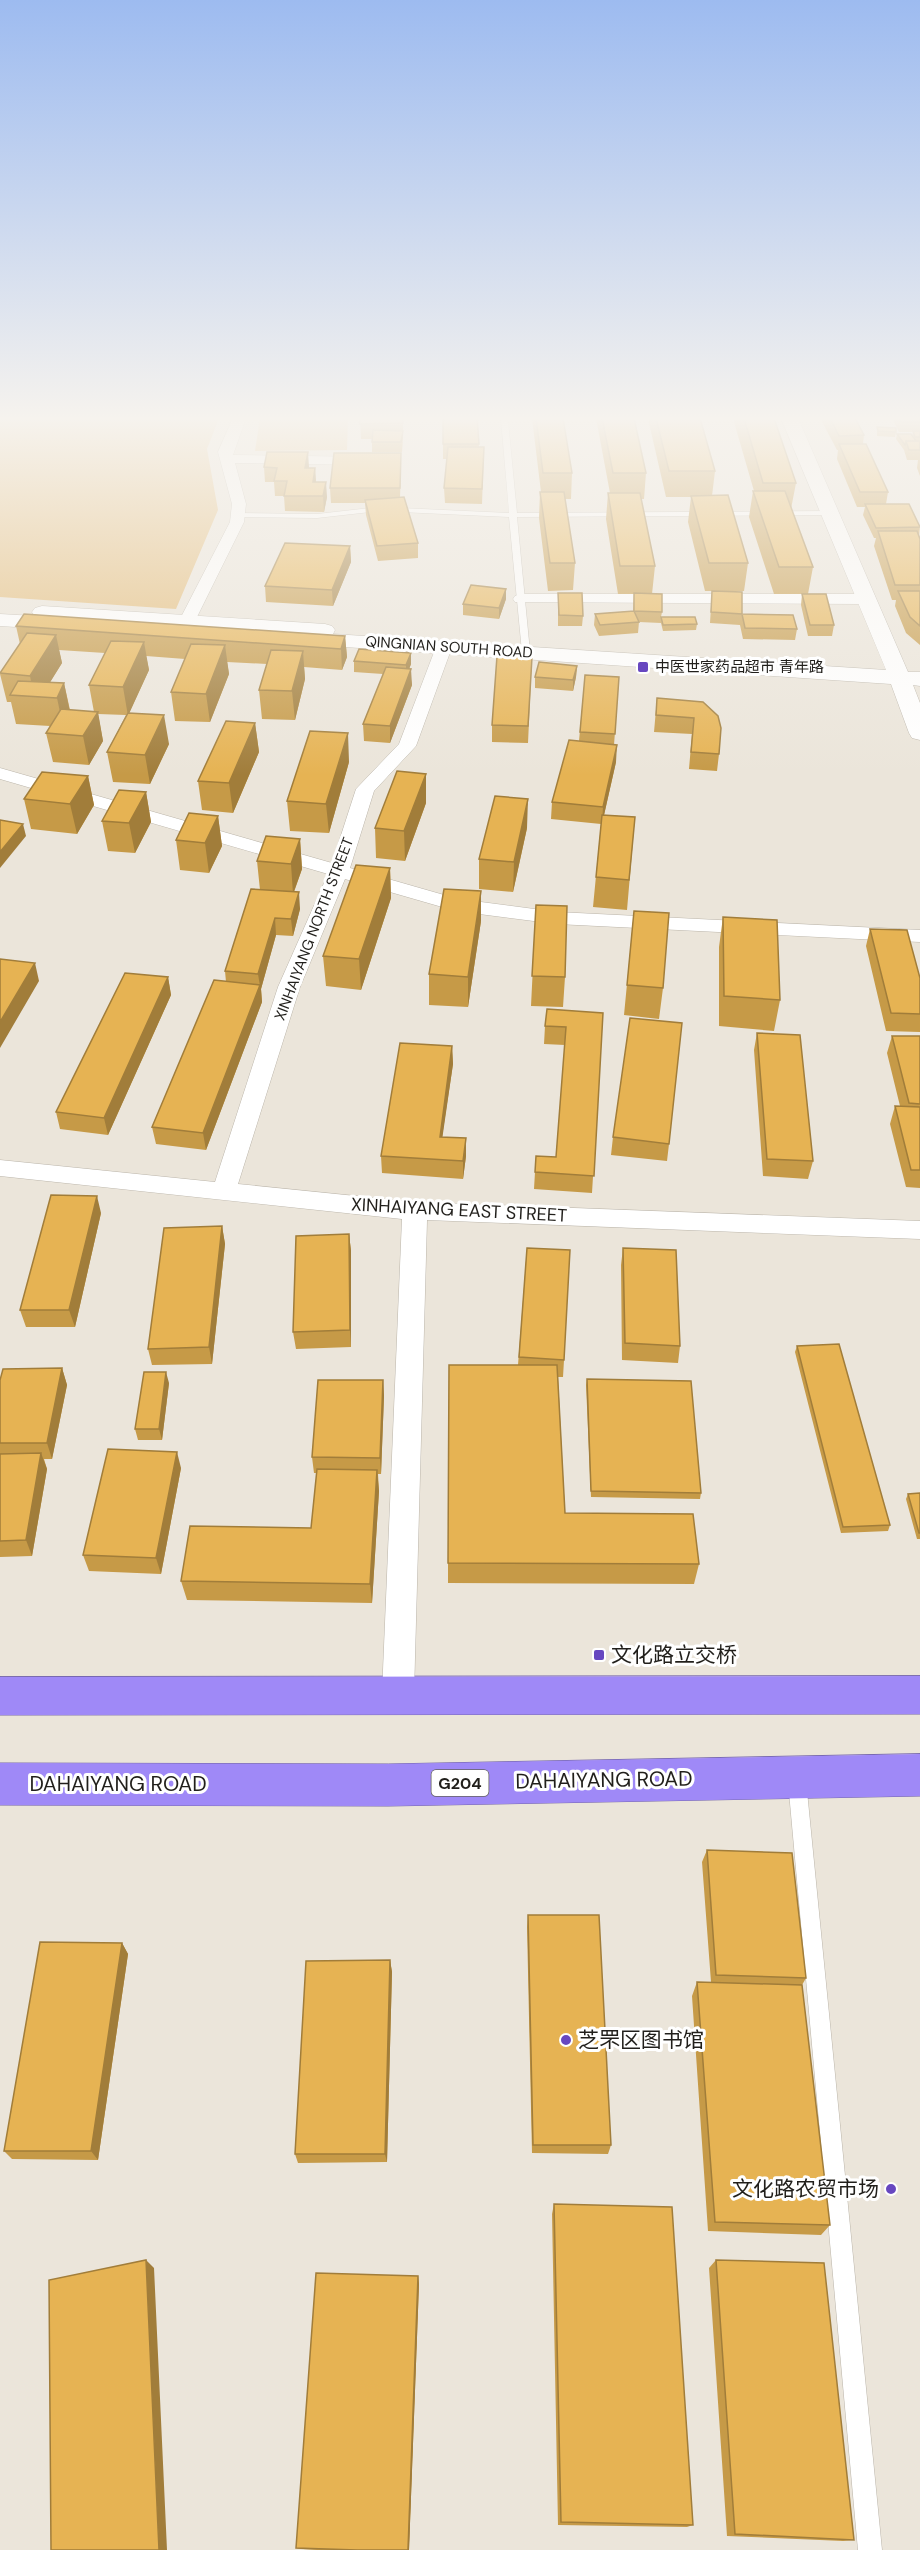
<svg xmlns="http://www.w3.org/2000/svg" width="920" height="2550" viewBox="0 0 920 2550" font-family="'DM Sans','Noto Sans SC',sans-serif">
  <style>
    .green { fill: #e3bb77 }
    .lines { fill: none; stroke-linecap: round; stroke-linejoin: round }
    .lane-casing { stroke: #bbb5aa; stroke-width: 1 }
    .street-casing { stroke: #bbb5aa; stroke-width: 1 }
    .secondary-casing { stroke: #bbb5aa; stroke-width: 1 }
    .highway-casing { stroke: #7364aa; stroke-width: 1 }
    .lane { fill: #fff; fill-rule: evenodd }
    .street { fill: #fff; fill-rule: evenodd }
    .secondary { fill: #fff; fill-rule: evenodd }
    .highway { fill: #9f89f7; fill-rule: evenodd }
    .wall { fill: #c69a47; fill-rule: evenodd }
    .shaded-wall { fill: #a17d3a }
    .building { fill: #e6b353; stroke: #a17d3a; stroke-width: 1.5 }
    .poi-dot { fill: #6747c0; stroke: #fff; stroke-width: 2 }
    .labels { text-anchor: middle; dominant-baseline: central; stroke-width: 6; stroke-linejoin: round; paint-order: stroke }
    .far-street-label { font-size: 15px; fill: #211f1b; stroke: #fff }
    .far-poi-label { font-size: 15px; fill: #211f1b; stroke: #fff; text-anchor: start }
    .shield { fill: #fff; stroke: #64625f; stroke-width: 1.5 }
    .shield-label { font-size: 16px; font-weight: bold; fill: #211f1b }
    .street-label { font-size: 18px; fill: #211f1b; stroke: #fff }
    .near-poi-label { font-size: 21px; fill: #211f1b; stroke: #fff; text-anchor: start }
    .near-street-label { font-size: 21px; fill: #211f1b; stroke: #fff }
  </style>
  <rect width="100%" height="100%" fill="#ebe5da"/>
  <path class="green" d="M0,418H219L207,449L218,510L176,609L0,597Z
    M260,418H348L347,450L255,451Z"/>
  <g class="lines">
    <g class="lane-casing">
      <path id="lane" d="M501,418L793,419L790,421H508L517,513L829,511L833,513L829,515L517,517L530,652L526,655L522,652L509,517L379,511L317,518L238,517L234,515L238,513L317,514L379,507L509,513Z
        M797,1773L803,1775L806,1781L882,2550H858L788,1781L791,1775Z"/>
    </g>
    <g class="street-casing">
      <path id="street" d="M233,418H246L233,455L367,457L374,461L367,465L235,463L246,504L244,522L195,621L187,626L179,621L230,522L232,504L218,452Z
        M521,594H866L874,599L866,604L515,602L513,599L515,596Z
        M444,642L452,647L416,746L374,791L350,868L458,899L557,912L920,930V942L557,924L456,911L345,879L300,987L238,1184L415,1202L920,1221V1239L427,1220L414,1694L409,1704L398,1709L387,1704L382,1694L402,1219L0,1176V1160L215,1182L278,987L328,874L0,779V768L332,863L356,789L399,744L436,647Z"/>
    </g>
    <g class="secondary-casing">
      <path id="secondary" d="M781,418H798L908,672H920V686L913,685L920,703V740L912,738L909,733L891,684L301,644L294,642L290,638L293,634L72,620L74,624L71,628L64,630L0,626V614L34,616L32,612L35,608L42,606L325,624L332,626L335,630L333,634L886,670Z"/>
    </g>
    <g class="highway-casing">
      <path id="highway" d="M920,1676V1714L0,1715V1677Z
        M920,1754V1796L388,1806L0,1805V1763L388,1764Z"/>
    </g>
    <use href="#lane" class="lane"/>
    <use href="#street" class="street"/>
    <use href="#secondary" class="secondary"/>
    <use href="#highway" class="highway"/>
  </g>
  <path class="wall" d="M360,418H403V438L402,452H372V439H361Z
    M443,418H479V421H478L479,447H484L482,504L445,503L444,488L447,459H443Z
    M532,418H563L572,473L571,499H565L575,563L573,590L548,591L539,518L540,492H541Z
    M596,418H634L646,473L644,499H641L655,566L652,594L662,612L661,617L697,624L696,630L663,631L661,623L639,622L638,633L599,636L594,625L595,614L633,611L634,594H618L606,519L608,493H610Z
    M649,418H700L715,471L712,496L748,563L744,591H705L688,522L691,497H666L649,423Z
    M735,418H774L796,483L791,509L813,567L808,594L834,625L832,636H808L801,605L802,594H774L749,517L753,491H754L734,422Z
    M820,418H855L864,435L863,444L888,492L886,504L920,526L919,536L920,539V645L906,633L895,606L896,600H892L874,546L876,538H874L863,515L865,507H857L837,459L838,450H837Z
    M892,418H920V476L917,468L918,460H907L904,450L896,439L897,434L912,436L913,432H899Z
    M877,427L896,432L895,437L877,436Z
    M264,467L315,468L316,482L327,497L324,512L285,511L284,496H275L274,482H265Z
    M401,468L400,498L418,543V558L378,561L366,515L365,503H331L330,488Z
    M350,546L351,562L333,606L266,602L265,586Z
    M506,589V599L499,619L463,615V604Z
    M712,591L742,614L797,629L795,640L743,639L740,625L710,623Z
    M558,593L583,616L582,626H558Z
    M16,626L345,636L347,657L342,670L304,667L305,679L295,720L262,719L259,690L267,664L227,662L229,674L210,722L175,721L171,692L185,659L146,656L149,670L129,713L169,744L150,784L113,782L107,752L126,715L98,714L103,741L89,765L53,762L46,733L50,726L16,724L11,702H7L0,674L20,644ZM59,650L105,653L89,685L94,712L70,710L64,683L50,682L62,663Z
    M532,657L528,743L492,742V725Z
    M354,661L411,664L409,669L412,685L390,743L364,741L363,724L383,674L354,672Z
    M577,666L576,677L573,691L535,688V677Z
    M585,675L619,677L614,745L616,762L604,815L635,817L627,910L593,907L601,824L551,819L552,802L579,741Z
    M657,698L703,702L719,754L717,771L689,769L692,734L654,732Z
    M255,723L259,752L233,813L202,810L198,781Z
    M349,762L329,833L290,831L287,801Z
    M426,774V803L405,861L376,858L375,828Z
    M88,776L94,805L77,834L31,829L24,799Z
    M146,792L151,822L135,853L108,851L102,821Z
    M218,816L222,846L209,873L180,870L176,840Z
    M527,828L513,892L479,889V859Z
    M300,839L302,869L294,892L300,909L293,936L276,935L261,989L262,1002L206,1150L156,1144L152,1127L226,982L225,971L260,890L257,861Z
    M390,868L391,898L361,990L326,986L323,956Z
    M536,905L565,977L563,1007L531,1006Z
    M634,911L663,988L659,1019L624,1015Z
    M723,917L780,1000L774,1031L719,1026V947Z
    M481,921L468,1007L429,1005V974Z
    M870,929L920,978V1032L886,1031L866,946Z
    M168,977L171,995L108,1135L60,1129L56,1112Z
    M603,1013L592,1193L534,1189L535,1172L556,1157L565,1045L544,1044L545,1026Z
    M757,1033L813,1161L808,1179L763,1176L754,1050Z
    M892,1036H920V1188L906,1187L890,1124L895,1106H900L887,1053Z
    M452,1046L453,1064L442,1137L466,1156L463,1179L382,1173L381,1156Z
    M613,1137L669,1144L667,1161L611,1155Z
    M101,1213L75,1327H26L20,1310Z
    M222,1226L225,1244L212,1364L152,1365L148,1349Z
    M349,1234L351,1251V1347L296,1349L293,1332Z
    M527,1248L564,1360L563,1377H558L565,1513L699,1564L694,1584L448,1583V1563L518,1365Z
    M623,1248L680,1346L678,1363L622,1360L621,1265Z
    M797,1346L890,1525L888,1531L841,1533L795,1352Z
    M62,1368L67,1385L52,1459H44L47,1469L32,1556L0,1557V1380Z
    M587,1379L701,1493L700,1499L591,1497L586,1385Z
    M383,1380L384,1396L381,1474H378L379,1491L372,1603L187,1600L181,1581L311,1528L317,1473H314L312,1457Z
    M169,1383L162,1440H138L135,1429Z
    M181,1468L161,1574L89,1571L83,1555Z
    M920,1493V1539H917L906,1499L908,1494Z
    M707,1850L806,1978L802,1985L830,2225L821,2235L708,2231L692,1996L697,1982H711L702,1862Z
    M528,1915L611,2145L608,2154L532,2153L527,1927Z
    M122,1943L128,1954L98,2160L12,2159L4,2151Z
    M390,1960L392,1972L387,2162L298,2163L295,2154Z
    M554,2204L693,2525L687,2527L558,2525L552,2214Z
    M716,2260L854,2540L843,2541L727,2536L709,2268Z
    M418,2276L419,2284L409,2550H317L301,2549L296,2548Z"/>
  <path class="shaded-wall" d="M308,452L309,467L306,483L305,468Z
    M315,468L316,483L313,482Z
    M326,482L327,497L324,512L323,496Z
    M350,546L351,562L333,606L332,590Z
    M506,589V599L499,619V608Z
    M56,635L62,663L41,697L34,696L30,676Z
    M345,636L347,657L342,670L341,649Z
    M144,642L149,670L128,716L123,687Z
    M225,645L229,674L210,722L206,694Z
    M303,651L305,679L295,720L292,691Z
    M411,653V664L406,677V665Z
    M577,666L576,677L573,691V680Z
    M411,669L412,685L390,743V726Z
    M64,683L70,712L63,726L57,698Z
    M98,712L103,741L89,765L83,736Z
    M164,715L169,744L150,784L145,755Z
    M255,723L259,752L233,813L229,783Z
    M348,733L349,762L329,833L326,804Z
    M617,745L616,762L602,824L603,807Z
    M426,774V803L405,861L404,831Z
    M88,776L94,805L77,834L70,804Z
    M146,792L151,822L135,853L129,823Z
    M528,799L527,828L513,892L514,862Z
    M218,816L222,846L209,873L205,843Z
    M23,824L26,836L0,868V852Z
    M300,839L302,869L293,894L291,864Z
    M390,868L391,898L361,990L359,959Z
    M481,891V921L468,1007V977Z
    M299,892L300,909L293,936L291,919Z
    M275,918L276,935L261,989L262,1002L206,1150L203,1133L260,986L258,974Z
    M35,963L39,981L0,1048V1022Z
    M168,977L171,995L108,1135L104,1118Z
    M452,1046L453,1064L440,1154V1137Z
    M466,1138V1156L463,1179V1161Z
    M97,1196L101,1213L75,1327L69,1310Z
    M222,1226L225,1244L212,1364L209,1347Z
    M349,1234L351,1251V1347L350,1330Z
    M62,1368L67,1385L52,1459L47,1443Z
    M166,1372L169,1383L162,1440L159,1429Z
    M383,1380L384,1396L381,1474L380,1458Z
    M177,1452L181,1468L161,1574L156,1558Z
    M41,1453L47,1469L32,1556L26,1540Z
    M377,1470L379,1491L372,1603L370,1584Z
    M122,1943L128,1954L98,2160L91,2151Z
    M390,1960L392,1972L387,2162L385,2154Z
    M146,2260L154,2268L167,2550H159Z
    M418,2276L419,2284L409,2550H408Z"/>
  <path class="building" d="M360,418H403V423L360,424Z
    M443,418H477L479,444H443Z
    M536,418H563L572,473H543Z
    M602,418H634L646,473H613Z
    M656,418H700L715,471H669Z
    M744,418H774L796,483H763Z
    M830,418H855L864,435L839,436Z
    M899,418H920V422H901Z
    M877,427L896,428V432L878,431Z
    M373,430L403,431L401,442H372Z
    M913,431H920V437H915Z
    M897,434H911L916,441H906L905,445Z
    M906,441H920V450H909Z
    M839,444H866L888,492H860Z
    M448,447H484L482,489L444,488Z
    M267,452H308L305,468H315L313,482H326L323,496H284L287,481H274L277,468L264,467Z
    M334,453H401L400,488H330Z
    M753,491H785L813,567H779Z
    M540,492H564L575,563H550Z
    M608,493H640L655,566H620Z
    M728,495L748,563H709L691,496Z
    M404,497L418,543L377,546L365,500Z
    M865,504H909L920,527L876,528Z
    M878,531H917L920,539V585H895Z
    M285,543L350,546L332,590L265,586Z
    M471,585L506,589L499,608L463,604Z
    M712,591L742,592V614L793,615L797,629L745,628L742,614L711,612Z
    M898,591H920V626L910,617Z
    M558,593H582L583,616L559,615Z
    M634,593L662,594V612L634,611Z
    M802,594H826L834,625H810Z
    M634,611L639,622L600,625L595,614Z
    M24,614L345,636L341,649L16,626Z
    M661,617H695L697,624L663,625Z
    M27,633L56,635L30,676L0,673Z
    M111,641L144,642L123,687L89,685Z
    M191,644L225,645L206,694L171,692Z
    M359,649L411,653L406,665L354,661Z
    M271,650L303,651L292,691L259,690Z
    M497,656L532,657L528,726L492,725Z
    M539,662L577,666L573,680L535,677Z
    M386,667L411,669L390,726L363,724Z
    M585,675L619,677L615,734L580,732Z
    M18,681L64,683L57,698L10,695Z
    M657,698L703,702L718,716L721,728L719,754L691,752L694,718L656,715Z
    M61,709L98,712L83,736L46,733Z
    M128,713L164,715L145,755L107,752Z
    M226,721L255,723L229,783L198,781Z
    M310,731L348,733L326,804L287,801Z
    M569,740L617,745L603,807L552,802Z
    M397,771L426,774L404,831L375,828Z
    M42,772L88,776L70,804L24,799Z
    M119,790L146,792L129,823L102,821Z
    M495,796L528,799L514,862L479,859Z
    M189,813L218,816L205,843L176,840Z
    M602,815L635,817L629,880L596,877Z
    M0,820L23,824L0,852Z
    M266,836L300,839L291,864L257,861Z
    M356,865L390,868L359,959L323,956Z
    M251,889L299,892L291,919L275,918L258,974L225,971Z
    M444,889L481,891L468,977L429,974Z
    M536,905L567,906L565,977L532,976Z
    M634,911L669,913L663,988L627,985Z
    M723,917L777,920L780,1000L724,996Z
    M870,929L907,930L920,978V1014L891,1013Z
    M0,959L35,963L0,1022Z
    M125,973L168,977L104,1118L56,1112Z
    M214,980L260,985L203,1133L152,1127Z
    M547,1009L603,1013L594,1176L535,1172L536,1156L556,1157L566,1027L545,1026Z
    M630,1018L682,1023L669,1144L613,1137Z
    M757,1033L800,1035L813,1161L767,1159Z
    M892,1036H920V1104L909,1103Z
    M400,1043L452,1046L440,1137L466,1138L463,1161L381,1156Z
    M895,1106L920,1107V1170H911Z
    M51,1195L97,1196L69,1310H20Z
    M222,1226L209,1347L148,1349L164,1228Z
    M349,1234L350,1330L293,1332L296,1236Z
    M527,1248L570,1250L564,1360L519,1357Z
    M623,1248L676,1250L680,1346L625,1343Z
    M839,1344L890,1525L843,1527L797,1346Z
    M449,1365H557L565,1513L693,1514L699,1564L448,1563Z
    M62,1368L47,1443H0V1380L3,1369Z
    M144,1372H166L159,1429H135Z
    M587,1379L691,1381L701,1493L591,1491Z
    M318,1380H383L380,1458L312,1457Z
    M108,1449L177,1452L156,1558L83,1555Z
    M41,1453L26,1540L0,1541V1454Z
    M317,1469L377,1470L370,1584L181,1581L190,1526L311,1528Z
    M920,1493V1533H919L908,1494Z
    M707,1850L792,1853L806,1978L716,1975Z
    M528,1915H599L611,2145H533Z
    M40,1942L122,1943L91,2151H4Z
    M390,1960L385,2154H295L306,1961Z
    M697,1982L802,1985L830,2225L715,2222Z
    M554,2204L672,2207L693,2525L561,2522Z
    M146,2260L159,2550H51L49,2280Z
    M716,2260L824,2263L854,2540L735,2534Z
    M316,2273L418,2276L408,2550H357L296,2548Z"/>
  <linearGradient id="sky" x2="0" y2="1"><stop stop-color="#9dbbf0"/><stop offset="0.54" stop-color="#f6f3ee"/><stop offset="1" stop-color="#f6f3ee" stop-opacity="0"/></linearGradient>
  <rect width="920" height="775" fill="url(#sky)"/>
  <g class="poi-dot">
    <rect x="637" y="661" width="12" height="12" rx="3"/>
    <rect x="593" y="1649" width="12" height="12" rx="3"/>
    <circle cx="566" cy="2040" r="6"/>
    <circle cx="891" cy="2189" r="6"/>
  </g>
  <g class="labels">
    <g class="far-street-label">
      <text transform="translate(449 647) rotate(4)">QINGNIAN SOUTH ROAD</text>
      <text transform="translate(314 929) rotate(-69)">XINHAIYANG NORTH STREET</text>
    </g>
    <g class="far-poi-label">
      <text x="655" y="667">中医世家药品超市 青年路</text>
    </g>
    <rect class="shield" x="431.5" y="1770" width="57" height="26" rx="4.5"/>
    <g class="shield-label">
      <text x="460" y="1783">G204</text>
    </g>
    <g class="street-label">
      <text transform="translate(459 1210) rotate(3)">XINHAIYANG EAST STREET</text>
    </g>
    <g class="near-poi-label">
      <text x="611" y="1655">文化路立交桥</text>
      <text x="578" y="2040">芝罘区图书馆</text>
      <text x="879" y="2189" text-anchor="end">文化路农贸市场</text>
    </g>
    <g class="near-street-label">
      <text transform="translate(604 1780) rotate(-1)">DAHAIYANG ROAD</text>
      <text x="118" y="1784">DAHAIYANG ROAD</text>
    </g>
  </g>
</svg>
